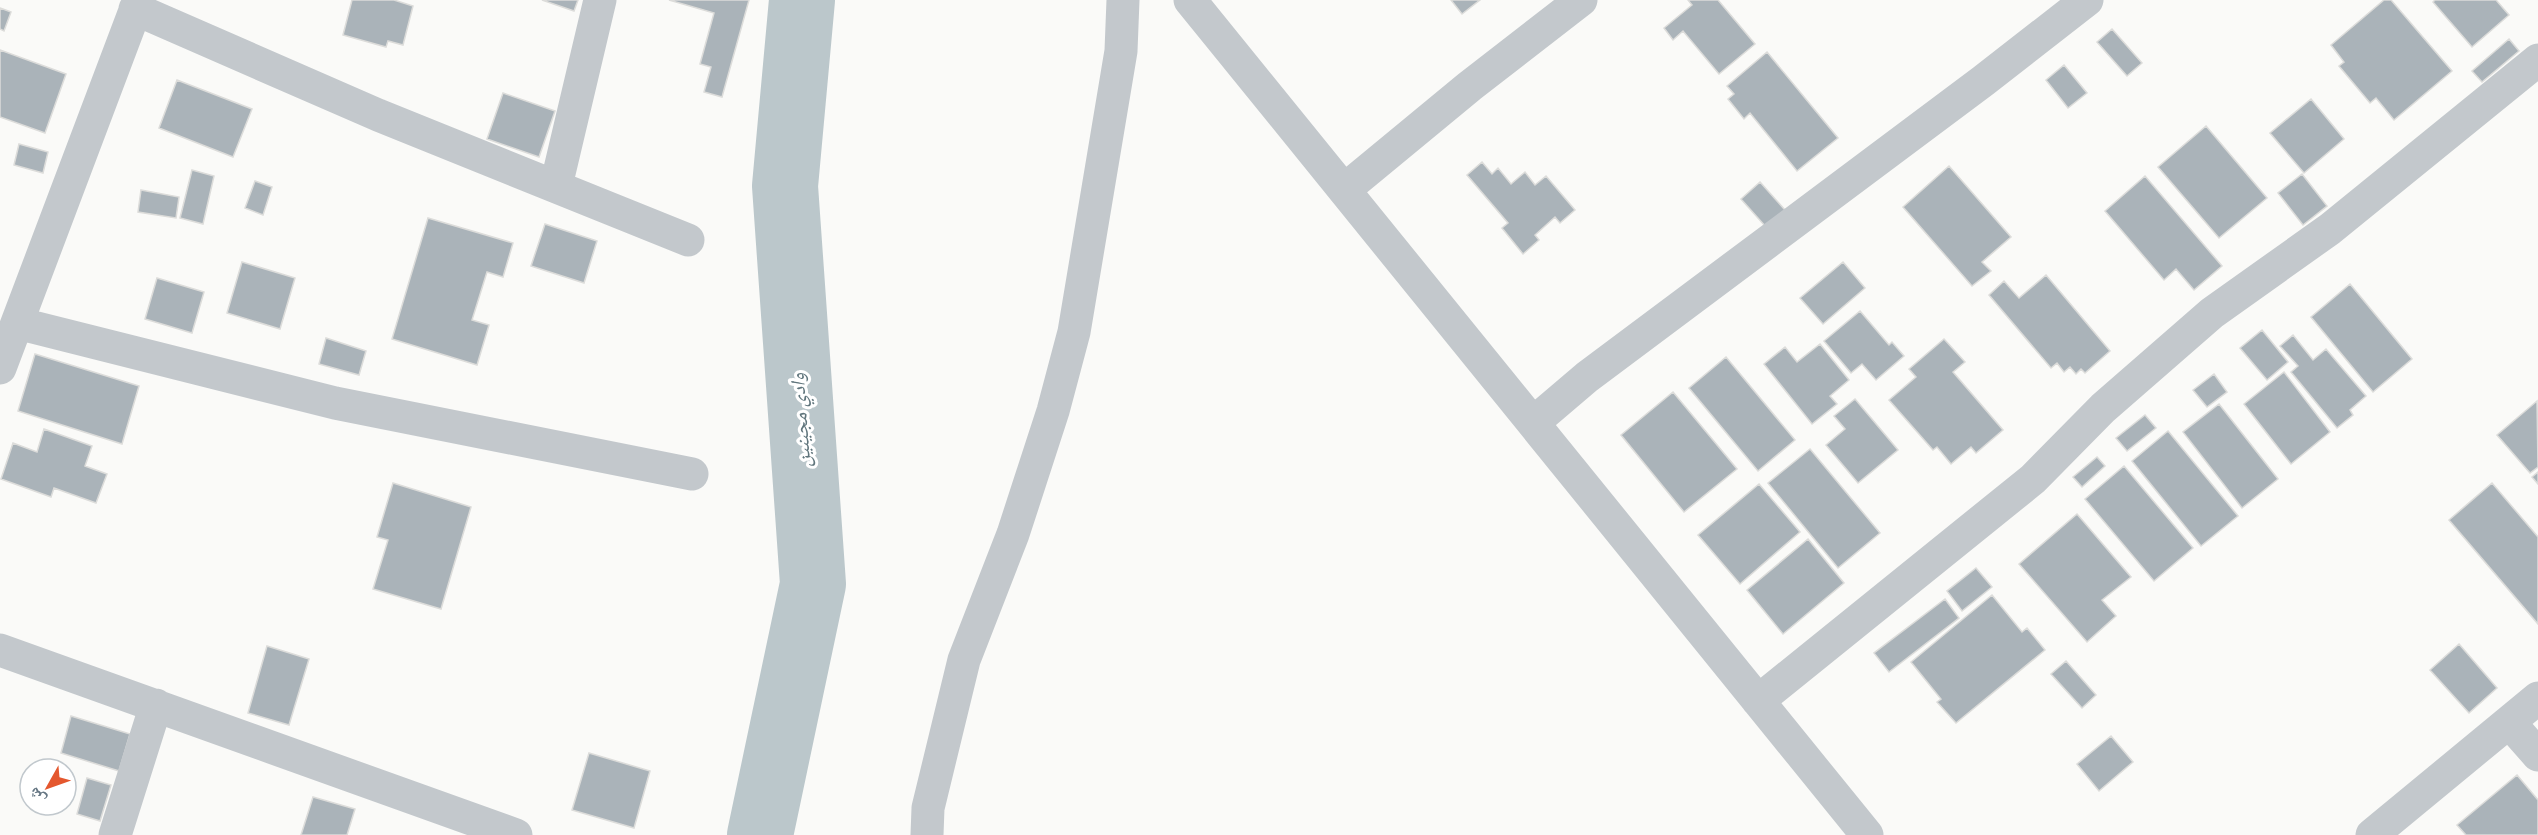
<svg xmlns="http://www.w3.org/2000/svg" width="2538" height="835" viewBox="0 0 2538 835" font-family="'Varela Round','Noto Naskh Arabic',sans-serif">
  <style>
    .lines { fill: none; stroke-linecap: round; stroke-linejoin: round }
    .river { stroke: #bbc7cb; stroke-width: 66 }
    .building { fill: #aab3b9; stroke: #dcdcda; stroke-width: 1.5 }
    .minor { stroke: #c3c8cc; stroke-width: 33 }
    .labels { text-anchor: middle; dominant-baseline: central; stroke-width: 6; stroke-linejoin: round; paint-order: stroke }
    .water-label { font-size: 20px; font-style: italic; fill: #60757c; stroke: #fff }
  </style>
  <rect width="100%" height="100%" fill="#fafaf8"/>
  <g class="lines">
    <path class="river" d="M760,835L813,584L785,186L802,0"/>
  </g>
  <path class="building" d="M352,0H394L413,6L403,45L388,41L386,47L343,35Z
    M542,0H578L574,11Z
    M669,0H749L722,97L704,92L711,67L700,64L714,13Z
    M1451,0H1480L1462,14Z
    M1688,0H1718L1755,44L1719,74L1683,31L1673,40L1664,28L1692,5Z
    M2384,0H2391L2452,71L2394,120L2376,98L2370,103L2339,66L2344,62L2331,45Z
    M2435,0H2496L2509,15L2472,47L2433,2Z
    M0,8L11,12L4,31L0,29Z
    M2112,29L2142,63L2127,76L2097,42Z
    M2509,39L2519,51L2482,82L2472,71Z
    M0,50L66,74L45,133L0,117Z
    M1767,52L1838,138L1797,171L1750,113L1744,119L1728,99L1734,94L1727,86Z
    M2064,65L2087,93L2068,108L2046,80Z
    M177,80L252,109L233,157L159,128Z
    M503,93L555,111L539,157L487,139Z
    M2311,99L2344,139L2304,173L2270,133Z
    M2206,126L2267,198L2219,238L2158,167Z
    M19,144L48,152L43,173L14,165Z
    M1482,162L1492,174L1498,168L1511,184L1525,172L1535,185L1546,176L1575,210L1560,223L1555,217L1535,235L1539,240L1523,254L1502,228L1508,223L1467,175Z
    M1949,166L2011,237L1982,262L1991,271L1972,286L1903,207Z
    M192,170L214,176L203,224L180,218Z
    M2302,174L2327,206L2303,225L2278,193Z
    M2145,176L2222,266L2194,290L2176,269L2164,280L2105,211Z
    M255,181L272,187L263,215L245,208Z
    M1760,182L1785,210L1766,227L1741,199Z
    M141,190L179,197L176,218L138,212Z
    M428,218L513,243L503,277L487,272L472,320L489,325L477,365L392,339Z
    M545,224L597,241L584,283L531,266Z
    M242,262L295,278L280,329L227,313Z
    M1843,262L1865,288L1823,324L1800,298Z
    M2046,275L2110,351L2085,373L2081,369L2076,374L2070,367L2064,372L2057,363L2051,368L1989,295L2004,281L2019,298Z
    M157,278L204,292L192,333L145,319Z
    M2350,284L2412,359L2373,392L2311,317Z
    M1860,311L1889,345L1892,342L1904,356L1876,380L1862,364L1851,373L1824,341Z
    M2262,330L2288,362L2267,380L2240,348Z
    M2293,335L2313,360L2326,349L2366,396L2350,410L2353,415L2337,428L2291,372L2298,366L2280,346Z
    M326,338L366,351L359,375L319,364Z
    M1944,339L1965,362L1953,372L2003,430L1976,453L1971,447L1951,464L1937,447L1933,450L1889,400L1916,377L1909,369Z
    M1820,344L1849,380L1830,396L1837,404L1812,424L1764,364L1785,347L1797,362Z
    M35,354L139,386L122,444L18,411Z
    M1726,357L1795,440L1758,471L1689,388Z
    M2284,372L2330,432L2291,464L2244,404Z
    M2214,374L2227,392L2207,407L2193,390Z
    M1673,392L1737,469L1684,512L1621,435Z
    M1855,399L1898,450L1858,483L1826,445L1845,429L1834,416Z
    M2537,401L2538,467L2530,473L2497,435Z
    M2219,404L2278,479L2242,508L2183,432Z
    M2145,415L2156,428L2127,451L2116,438Z
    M44,429L92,446L85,466L107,474L96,503L54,488L51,497L1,479L13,443L37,452Z
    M2168,431L2238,516L2201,546L2132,461Z
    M1810,449L1880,533L1838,568L1768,483Z
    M2097,457L2105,466L2082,487L2073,477Z
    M2124,466L2193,548L2154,581L2085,499Z
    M2538,472V484L2532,477Z
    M393,483L471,507L441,609L373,589L388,540L377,537Z
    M2492,483L2538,537V624L2449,520Z
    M1759,484L1800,532L1740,584L1698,535Z
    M2077,514L2131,577L2102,600L2116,616L2087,642L2019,564Z
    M1808,539L1844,583L1783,634L1747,590Z
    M1976,568L1992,587L1962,611L1947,591Z
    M1992,595L2022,632L2027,628L2045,650L1956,723L1937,702L1941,699L1911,662Z
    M1945,599L1959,618L1889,672L1874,653Z
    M2459,644L2497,688L2469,713L2430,670Z
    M267,646L309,659L289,725L248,713Z
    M2066,661L2096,695L2082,708L2051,674Z
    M71,716L130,734L119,771L61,753Z
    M2111,736L2133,762L2099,791L2077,764Z
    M589,753L650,771L634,828L572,810Z
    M2517,775L2538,800V835H2466L2457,825Z
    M87,778L111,785L100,821L77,814Z
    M313,797L355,809L347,835H301Z"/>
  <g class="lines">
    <path class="minor" d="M1190,0L1867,835
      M135,9L378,115L688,240
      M556,186L600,0
      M1344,190L1470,86L1581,0
      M17,323L335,403L692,474
      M0,368L139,0
      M1533,423L1587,377L1983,81L2087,0
      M0,650L516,835
      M1758,701L2033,479L2103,408L2212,313L2330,229L2538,60
      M2509,722L2538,755
      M115,835L156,705
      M927,835L928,808L964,660L1013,534L1053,411L1074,332L1121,51L1123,0
      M2372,835L2538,698"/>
  </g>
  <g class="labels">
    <g class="water-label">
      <text transform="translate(801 420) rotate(-94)">وادي مجينين</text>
    </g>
  </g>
  <g transform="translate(48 787) rotate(230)"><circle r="28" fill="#ffffff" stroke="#c1c8cd" stroke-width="1.5"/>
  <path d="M0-4.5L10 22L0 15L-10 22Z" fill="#e4572e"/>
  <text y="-9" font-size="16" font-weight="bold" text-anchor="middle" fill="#657683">ش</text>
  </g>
</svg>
